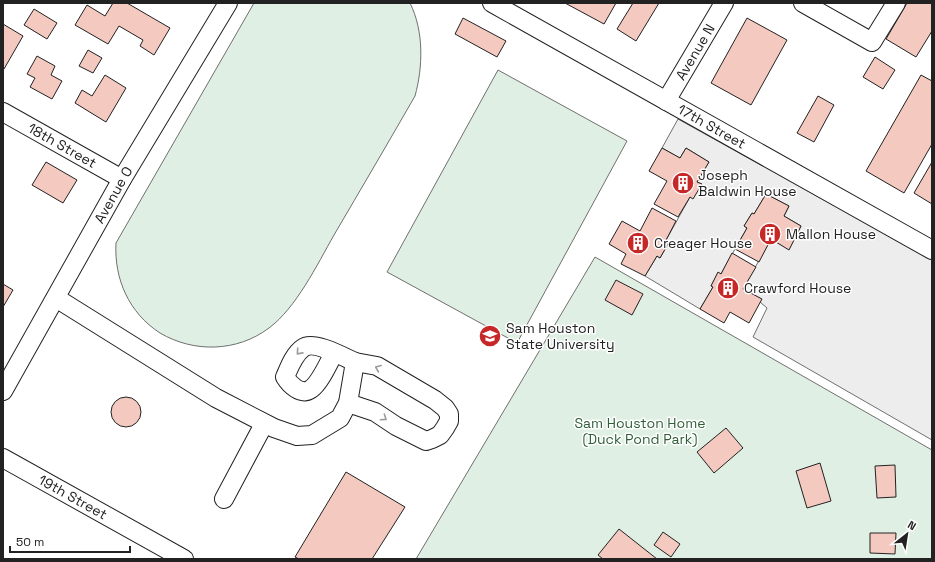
<svg xmlns="http://www.w3.org/2000/svg" width="935" height="562" viewBox="0 0 935 562" font-family="'Space Grotesk',sans-serif">
  <style>
    .green { fill: #e0efe3; stroke: #6f6f6f }
    .parking { fill: #ededed; stroke: #6f6f6f }
    .building { fill: #f3c9c0; stroke: #222 }
    .lines { fill: none; stroke-linecap: round; stroke-linejoin: round }
    .minor-casing { stroke: #222; stroke-width: 20 }
    .minor { stroke: #fff; stroke-width: 18 }
    .oneway { stroke: #9c9c9c }
    .labels { text-anchor: middle; dominant-baseline: central; stroke-width: 3; stroke-linejoin: round; paint-order: stroke }
    .street-label { font-size: 14px; fill: #222; stroke: #fff }
    .poi-label { font-size: 14px; fill: #222; stroke: #fff; text-anchor: start }
    .park-label { font-size: 14px; fill: #2f5e38; stroke: #fff }
  </style>
  <rect width="100%" height="100%" fill="#fff"/>
  <path class="green" d="M254,3H410C424,31 423,67 415,96C388,143 361,189 334,235C317,265 296,308 269,328C237,352 194,353 160,333C129,313 114,279 116,243Z
    M498,70L627,141L517,343L387,272Z
    M595,257L932,450V559H416Z"/>
  <path class="parking" d="M678,119L932,260V440L753,337L767,308L760,302L761,299L743,289L771,239L789,249L801,226L784,216L789,206L766,194L754,214L752,213L744,226L747,228L721,274L718,273L711,286L713,287L700,309L645,276L657,256L660,258L668,244L665,242L690,197L701,184L697,182L709,162L686,148L680,158L662,148Z"/>
  <path class="building" d="M113,3H127L170,28L154,55L140,46L143,40L119,26L108,44L75,25L87,5L105,16Z
    M565,3H616L604,24Z
    M633,3H659L636,41L617,29Z
    M907,3H932V31L916,57L886,39Z
    M34,9L57,23L47,39L24,25Z
    M463,18L506,41L497,57L455,34Z
    M747,18L787,40L751,105L711,83Z
    M3,24L23,36L4,69L3,68Z
    M88,50L102,58L93,73L79,66Z
    M37,56L55,66L51,75L62,81L52,99L30,87L35,78L27,74Z
    M875,57L895,70L883,89L863,77Z
    M105,75L126,88L106,122L75,103L82,90L92,96Z
    M921,75L932,81V144L904,193L866,171Z
    M818,96L834,105L814,142L797,133Z
    M662,148L680,158L686,148L709,162L697,182L702,184L693,199L690,197L678,217L654,204L667,181L649,171Z
    M46,162L77,180L63,203L32,185Z
    M932,162V204L914,193Z
    M766,194L789,206L784,216L801,226L789,250L771,239L759,262L735,249L747,228L744,226L752,213L754,214Z
    M652,208L676,221L665,242L668,244L660,258L657,256L645,276L621,264L626,254L609,244L622,221L640,231Z
    M732,253L756,267L743,289L762,299L749,323L730,312L724,323L700,309L713,287L711,286L718,272L721,274Z
    M616,280L643,294L632,315L605,300Z
    M3,284L13,290L3,307Z
    M111 412a15 15 0 1 1 30 0a15 15 0 1 1-30 0Z
    M726,428L743,448L714,473L697,452Z
    M820,463L831,501L807,508L796,471Z
    M895,465L896,497L877,498L875,466Z
    M346,472L405,507L372,559H299L295,557Z
    M619,529L657,559H603L598,555Z
    M663,532L680,544L671,557L654,545Z
    M870,533H896L895,554L870,553Z"/>
  <g class="lines">
    <g class="minor-casing">
      <g id="minor">
        <path id="s1" d="M492,3L932,250"/>
        <path d="M803,3L872,42L896,3"/>
        <path id="s2" d="M666,101L724,3"/>
        <path id="s3" d="M3,112L122,179"/>
        <path d="M56,298L216,398L274,428L297,436L312,435L340,418L348,403L355,362C344,357 313,340 303,348C294,354 289,368 285,377C290,385 301,396 311,389C320,383 329,362 334,353"/>
        <path id="s4" d="M3,391L122,179L228,3"/>
        <path d="M348,403L375,412L396,426L426,441L432,439L440,435L445,428L449,421V414L445,408L435,400L377,366L355,362"/>
        <path id="s5" d="M3,458L184,559"/>
        <path d="M224,499L264,424"/>
      </g>
    </g>
    <use href="#minor" class="minor"/>
  </g>
  <defs><path id="oneway-chevron" d="M-2-3.5L2.5 0L-2 3.5" fill="none" stroke-width="1.6" stroke-linecap="round" stroke-linejoin="round"/></defs>
  <g class="oneway">
    <use href="#oneway-chevron" transform="translate(299 352) rotate(132)"/>
    <use href="#oneway-chevron" transform="translate(378 368) rotate(-157)"/>
    <use href="#oneway-chevron" transform="translate(384 418) rotate(34)"/>
  </g>
  <defs>
    <g id="building-disc" transform="scale(1.15)"><circle r="9.5" fill="#c62828" stroke="#fff"/><path d="M-4-6H4V6H1V3H-1V6H-4ZM-2.5-4.3h1.7v1.8h-1.7ZM.8-4.3h1.7v1.8H.8ZM-2.5-1h1.7V.8h-1.7ZM.8-1h1.7V.8H.8Z" fill="#fff"/></g>
    <g id="university-disc" transform="scale(1.15)"><circle r="9.5" fill="#c62828" stroke="#fff"/><path d="M0-5L7-2L0 1L-7-2ZM-4 1L0 2.5L4 1V4Q0 6-4 4Z" fill="#fff"/></g>
  </defs>
  <g fill-rule="evenodd">
    <use href="#building-disc" x="683" y="183"/>
    <use href="#building-disc" x="770" y="234"/>
    <use href="#building-disc" x="638" y="243"/>
    <use href="#building-disc" x="728" y="288"/>
    <use href="#university-disc" x="490" y="336"/>
  </g>
  <g class="labels">
    <g class="street-label">
      <text stroke="none"><textPath href="#s2" startOffset="57">Avenue N</textPath></text>
      <text stroke="none"><textPath href="#s1" startOffset="252">17th Street</textPath></text>
      <text stroke="none"><textPath href="#s3" startOffset="68">18th Street</textPath></text>
      <text stroke="none"><textPath href="#s4" startOffset="225">Avenue O</textPath></text>
      <text stroke="none"><textPath href="#s5" startOffset="80">19th Street</textPath></text>
    </g>
    <g class="poi-label">
      <text x="698" y="175">Joseph<tspan x="698" dy="16">Baldwin House</tspan></text>
      <text x="786" y="234">Mallon House</text>
      <text x="654" y="243">Creager House</text>
      <text x="744" y="288">Crawford House</text>
      <text x="506" y="328">Sam Houston<tspan x="506" dy="16">State University</tspan></text>
    </g>
    <g class="park-label">
      <text x="640" y="423">Sam Houston Home<tspan x="640" dy="16">(Duck Pond Park)</tspan></text>
    </g>
  </g>
  <rect width="935" height="562" fill="none" stroke="#222222" stroke-width="8"/>
  <g transform="translate(907 534) rotate(30)" stroke="#ffffff" stroke-width="3" paint-order="stroke">
  <path d="M0-3L7 15L0 10L-7 15Z" fill="#222222"/>
  <text y="-6" font-size="11" font-weight="bold" text-anchor="middle" fill="#222222">N</text>
  </g>
  <path d="M10 546v6h120v-6" fill="none" stroke="#222222" stroke-width="2"/>
  <text x="16" y="546" font-size="12" fill="#222222" stroke="#ffffff" stroke-width="3" paint-order="stroke">50 m</text>
</svg>
